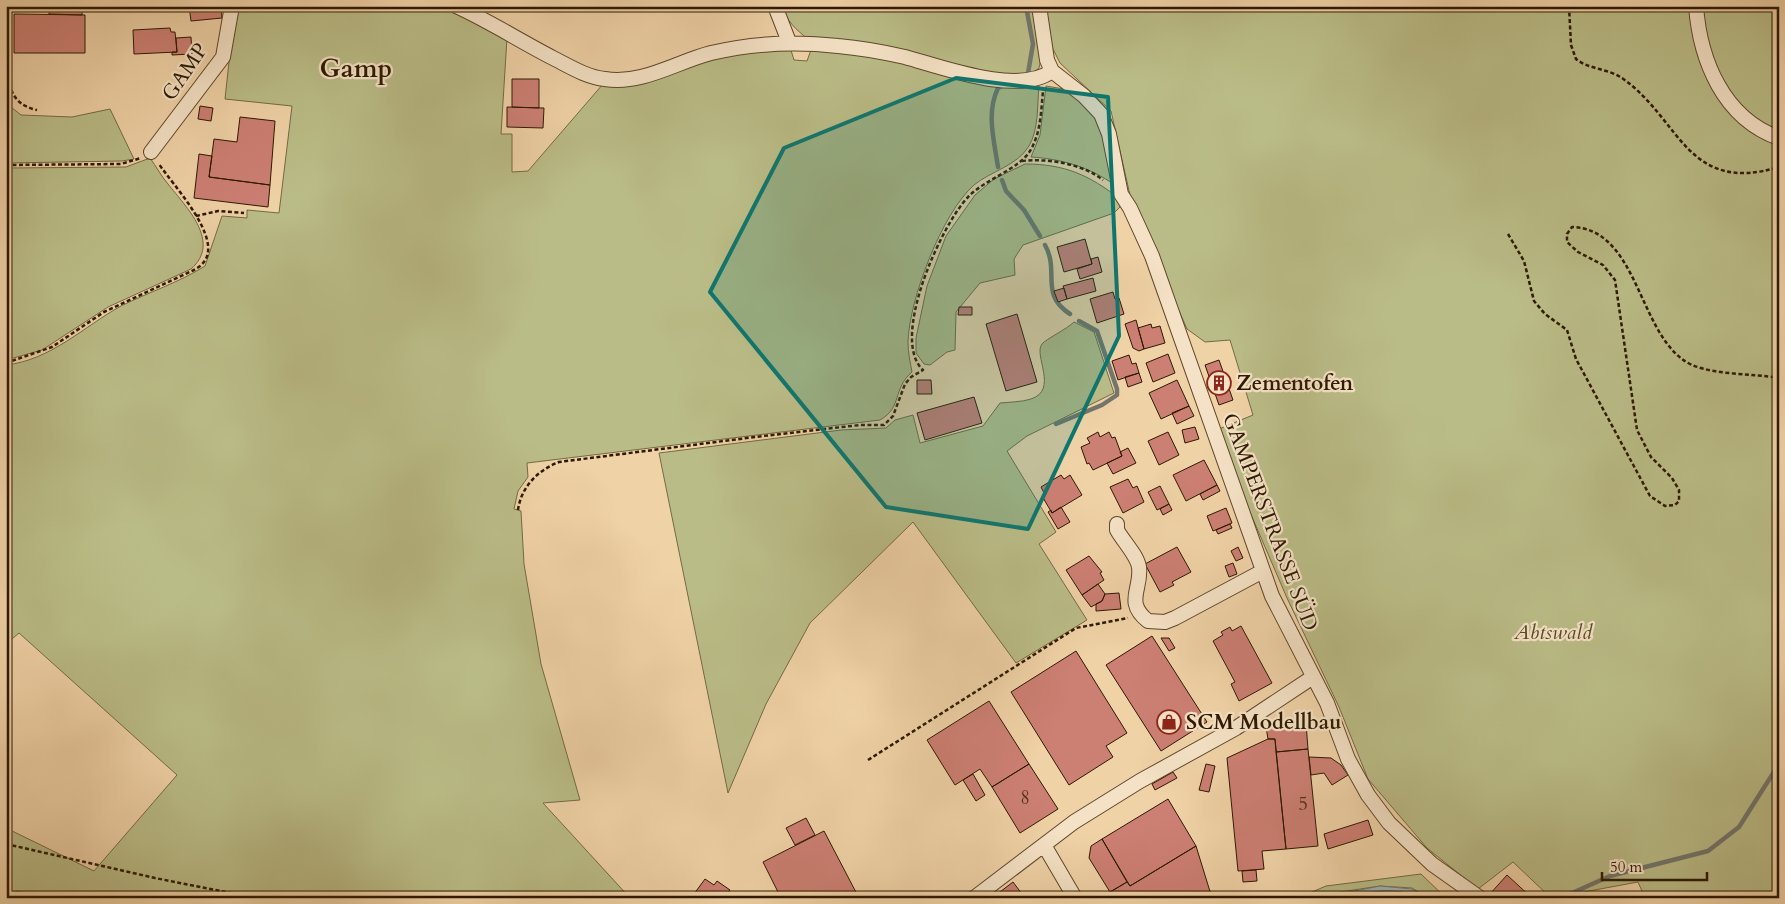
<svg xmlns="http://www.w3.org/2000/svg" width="1785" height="904" viewBox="0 0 1785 904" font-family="Cardo,serif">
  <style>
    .green { fill: #babc87; stroke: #746a44 }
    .water { fill: #a1b4b4; stroke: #73766c }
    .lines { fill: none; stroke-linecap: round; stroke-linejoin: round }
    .shore { stroke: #67665a; stroke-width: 1 }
    .stream { stroke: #73766c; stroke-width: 4.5 }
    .building { fill: #cc7f73; stroke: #2d1900 }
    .minor-casing { stroke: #5e472a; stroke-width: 16 }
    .path { stroke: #2d1900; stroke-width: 2.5; stroke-dasharray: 4 2.5; stroke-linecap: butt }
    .minor { stroke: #f5e2c6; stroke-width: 14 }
    .marked { fill: #0f766e; fill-opacity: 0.2; stroke: #0f766e; stroke-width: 4; stroke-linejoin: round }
    .labels { text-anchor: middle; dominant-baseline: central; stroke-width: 4.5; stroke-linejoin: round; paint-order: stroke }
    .number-label { font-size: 19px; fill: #55321d }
    .street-label { font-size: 21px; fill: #2d1900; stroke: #f5e2c6 }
    .poi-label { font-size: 21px; font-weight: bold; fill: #2d1900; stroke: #f5e2c6; text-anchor: start }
    .park-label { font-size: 21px; font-style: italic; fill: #574a28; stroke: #f5e2c6 }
    .district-label { font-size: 26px; font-weight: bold; fill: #2d1900; stroke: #f5e2c6 }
  </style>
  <rect width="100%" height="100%" fill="#f0d2a7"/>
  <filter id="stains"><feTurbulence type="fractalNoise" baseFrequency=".004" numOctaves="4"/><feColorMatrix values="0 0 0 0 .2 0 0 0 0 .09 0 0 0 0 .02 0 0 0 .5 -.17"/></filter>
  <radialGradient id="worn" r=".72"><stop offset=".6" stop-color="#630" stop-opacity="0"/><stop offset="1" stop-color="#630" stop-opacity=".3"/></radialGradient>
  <path class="green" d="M235,6L403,11V6H447L507,38L501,134H512V172L528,171L603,84L724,54L790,47L794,60L807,61L812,47L857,52L1014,86H1039C1037,105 1039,129 1029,146C1017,166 991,171 974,185C942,213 909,300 908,342C908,353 910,361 912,372C892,389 903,407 880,420L527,463L528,477L518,491L514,509L521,511L524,564L541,664L580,800L543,803L630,898H52L17,891L6,897V828L94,871L177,775L19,633L6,644V365C51,360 83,327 121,306C149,292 178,283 205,266L222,216L247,218V210L279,213L292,106L225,99Z
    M781,6H1034L1041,59L1039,68L1032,74L998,77L808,39C796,30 787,21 781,6Z
    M1043,6H1691L1713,85L1779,143V898H1645L1638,882L1551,898L1513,862L1478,889L1427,848L1368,779L1339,707L1287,598L1234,475L1219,429L1253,415L1230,340L1205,342L1187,329L1132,204L1111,111L1060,63L1047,37Z
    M1699,6H1779V133L1752,117L1717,78Z
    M1046,86L1064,89L1094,110L1101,126L1115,185C1089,167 1062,159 1031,157L1040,135Z
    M6,103L21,115L72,117L110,109L134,159L122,161L6,163Z
    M150,158C156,166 161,176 168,184C186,207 222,242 191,269L108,307L42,350L6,360V168L126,167Z
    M1025,164C1065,164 1089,175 1120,199V207L1114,213L1023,245L1014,259L1015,275L980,283L956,312L955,350L947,352L930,365L924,364L916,353V338L927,286L946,236L975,195L994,179Z
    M1074,322L1094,332L1114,393L1027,436L1007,451L1056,532L1039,544L1087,620L1016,663L913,522L810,623L766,704L728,793L659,453L841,430L886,428L895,420L913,415L920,443L983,426L1000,403C1010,402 1022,402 1031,399C1059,390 1033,355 1042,344C1046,339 1067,329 1074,322Z
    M1421,874L1446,898H1428L1412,888L1380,886L1327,894L1317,898H1298L1326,886Z"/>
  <path class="water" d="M1380,886L1412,889L1426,898H1319Z"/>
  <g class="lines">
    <path class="shore" d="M1339,898C1362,894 1396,884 1417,898"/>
    <path class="stream" d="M1026,6L1033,44L1028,73
      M998,167C994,140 986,113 998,88L1004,85
      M1002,180L1006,191L1024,210L1040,236
      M1045,245C1060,272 1039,294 1070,314
      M1056,424L1102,405L1117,395V389L1097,331L1079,321
      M1561,898L1610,876L1708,851L1739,827L1779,764"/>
  </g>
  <path class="building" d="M49,6H82V15L49,14Z
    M189,6H221L222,18L191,21Z
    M14,14L85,15V53H14Z
    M170,28L171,32H175L177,52L134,54L133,30Z
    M191,37L192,54L172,55V52H177L176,38Z
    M512,79H539V108L512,107Z
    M200,106L213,108L211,121L198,119Z
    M507,107L544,108L543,128L507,127Z
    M240,117L275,121L270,185L209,177L214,139L237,142Z
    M199,154L212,156L209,177L270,185L268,207L194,198Z
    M1085,239L1092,264L1064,272L1057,247Z
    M1098,257L1102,272L1080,279L1077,269L1092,264L1091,259Z
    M1093,278L1096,291L1067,299L1063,286Z
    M1064,288L1067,299L1058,302L1054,291Z
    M1113,292L1115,299L1119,298L1124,314L1097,323L1090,299Z
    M959,307H972V315H958Z
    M1017,314L1037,382L1006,391L986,324Z
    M1136,320L1144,349L1139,351L1133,348L1125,324Z
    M1151,324L1152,328L1160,326L1165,343L1144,349L1138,328Z
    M1168,354L1175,373L1153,382L1146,363Z
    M1129,355L1132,364L1136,363L1139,373L1118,380L1112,361Z
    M1219,360L1233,400L1219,405L1205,365Z
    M1139,373L1142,382L1128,387L1125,377Z
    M917,380H931L932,394H917Z
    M1177,380L1189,406L1161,419L1149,393Z
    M974,397L982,423L925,440L917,413Z
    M1189,406L1194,416L1177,424L1172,413Z
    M1195,427L1199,439L1185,443L1182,430Z
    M1098,432L1100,437L1109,432L1112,438L1115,437L1122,456L1093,470L1089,463L1087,464L1081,447L1090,443L1087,438Z
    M1168,432L1179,455L1159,465L1148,441Z
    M1128,448L1136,463L1113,474L1107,463L1122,456L1120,452Z
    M1204,460L1217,485L1186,501L1173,475Z
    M1061,475L1064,479L1070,475L1082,495L1052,513L1042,496L1045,495L1041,487Z
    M1128,479L1133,488L1137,486L1144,502L1123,513L1110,487Z
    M1217,485L1220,491L1203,500L1200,494Z
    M1160,486L1169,504L1157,510L1148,492Z
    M1169,504L1172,510L1163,515L1160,509Z
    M1061,507L1070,522L1058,529L1048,512L1051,510L1052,513Z
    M1226,508L1232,523L1213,531L1207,516Z
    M1230,524L1232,528L1218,534L1216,530Z
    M1177,547L1191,572L1172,582L1174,585L1160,592L1145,564Z
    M1238,547L1243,558L1236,561L1231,551Z
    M1089,556L1102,572L1100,573L1104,580L1082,595L1066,570Z
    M1233,563L1237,574L1229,577L1225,566Z
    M1098,584L1105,594L1102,601L1091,607L1082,595Z
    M1119,593L1121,609L1096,611V604L1102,601L1105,594Z
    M1241,626L1272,683L1239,701L1231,684L1235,682L1213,641L1223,635L1221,632L1230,627L1232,631Z
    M1152,636L1207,722L1161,751L1106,665Z
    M1161,638H1169L1175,648L1169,651Z
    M1076,651L1127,733L1106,746L1113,757L1069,785L1011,692Z
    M989,701L1029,764L992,787L980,769L955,785L927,740Z
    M1306,723L1308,749L1276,752L1275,739H1268L1266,727Z
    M1268,739H1275L1286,849L1262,851L1264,869L1238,871L1227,758Z
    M1308,749L1318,846L1286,849L1276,752Z
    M1309,757L1331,758L1341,765L1348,775L1332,785L1324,773L1311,775Z
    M1029,764L1058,809L1020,833L992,787Z
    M1206,764L1215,766L1209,792L1199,790Z
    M1173,772L1177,778L1155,790L1152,784Z
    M973,774L985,795L976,801L963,780Z
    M1168,799L1196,846L1130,886L1102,839Z
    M806,818L815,835L795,845L786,828Z
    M1368,820L1373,835L1328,849L1324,834Z
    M824,831L859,898H781L763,862Z
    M1102,839L1127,882L1110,892L1089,858L1091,846Z
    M1196,846L1212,898H1100L1127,882L1130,886Z
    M1256,870L1257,881L1243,882L1242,871Z
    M1507,875L1532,898H1492L1489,895Z
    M705,879L714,885L717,881L730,890L727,894L732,898H691Z
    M1013,882L1025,898H992Z"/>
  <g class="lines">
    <g class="minor-casing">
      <path id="minor" d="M456,6C489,21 520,41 553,58C569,66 586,77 605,79C642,85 676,62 711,53C754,43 794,41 838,46C861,48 883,52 905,57C942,67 1018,96 1052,71
        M775,6L789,42
        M1039,6L1047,60L1052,71L1084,96L1101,114L1109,134L1121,194L1130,208L1152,256L1272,596L1327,703L1348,759L1368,795L1389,823L1432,864L1480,898
        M1696,6C1700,60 1723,118 1779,138
        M151,152L223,57L232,6
        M1117,524V530C1123,541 1137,555 1139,567C1142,589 1124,602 1148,621L1165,622L1175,618L1263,571
        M1044,845L1075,898
        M974,898L1074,822L1140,781L1236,728L1313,677"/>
    </g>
    <path class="path" d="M1569,6L1571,45L1576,59C1588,69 1609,69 1622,78C1681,119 1686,195 1779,167
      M6,38L10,17L15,6
      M6,58C8,83 9,104 37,110
      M1022,161C1048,158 1083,164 1103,180
      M6,165L121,164L141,158
      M196,216L218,211L244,213
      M1508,234L1524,261L1534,301L1545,314L1567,330L1576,359L1650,496L1665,506L1675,505L1679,501V490L1672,478L1651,457L1637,430L1615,280L1603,265L1578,252L1567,242V234L1572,227C1636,229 1638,326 1682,359C1703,376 1752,373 1779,378
      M6,363L52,347L104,312L194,270C197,268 201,266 203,263C225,239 171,183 159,164
      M518,510C521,487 538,470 559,462L763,436L860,425H884L893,416L905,384L911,377L923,370C889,339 942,223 969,196C986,179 1019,169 1030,151C1041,133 1041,111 1043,91
      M868,760L1076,628L1128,618
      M6,844L155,878L256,898"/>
    <use href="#minor" class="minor"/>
  </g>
  <path class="marked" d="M956,78L1108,97L1119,336L1028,529L886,507L710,292L784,148Z"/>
  <defs>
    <g id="building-ring" transform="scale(1.25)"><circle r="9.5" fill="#f5e2c6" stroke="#8f2418" stroke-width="1.5"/><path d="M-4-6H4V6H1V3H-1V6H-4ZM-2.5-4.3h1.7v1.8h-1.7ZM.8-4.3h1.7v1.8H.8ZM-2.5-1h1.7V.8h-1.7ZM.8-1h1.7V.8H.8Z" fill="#8f2418"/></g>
    <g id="shop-ring" transform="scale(1.25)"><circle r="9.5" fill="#f5e2c6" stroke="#8f2418" stroke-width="1.5"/><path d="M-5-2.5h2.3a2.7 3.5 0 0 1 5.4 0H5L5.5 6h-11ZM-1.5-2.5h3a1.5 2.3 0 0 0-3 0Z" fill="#8f2418"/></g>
  </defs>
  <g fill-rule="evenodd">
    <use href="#building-ring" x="1219" y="383"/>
    <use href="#shop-ring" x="1169" y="722"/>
  </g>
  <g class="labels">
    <g class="number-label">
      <text x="1025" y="798">8</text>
      <text x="1303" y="804">5</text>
    </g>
    <g class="street-label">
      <text transform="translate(185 72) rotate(-56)">GAMP</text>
      <text transform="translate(1270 522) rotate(69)">GAMPERSTRASSE SÜD</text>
    </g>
    <g class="poi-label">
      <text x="1236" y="383">Zementofen</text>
      <text x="1186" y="722">SCM Modellbau</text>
    </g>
    <g class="park-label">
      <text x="1553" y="632">Abtswald</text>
    </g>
    <g class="district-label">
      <text x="356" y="68">Gamp</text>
    </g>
  </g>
  <rect width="1785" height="904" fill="none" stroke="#f0d2a7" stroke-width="25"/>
  <rect x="8" y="8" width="1770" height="889" fill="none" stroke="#2d1900" stroke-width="2.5"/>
  <rect x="12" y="12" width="1760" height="879" fill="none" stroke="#2d1900"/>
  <path d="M1602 872v8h105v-8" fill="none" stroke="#2d1900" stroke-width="2.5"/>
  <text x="1610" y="872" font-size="15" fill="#2d1900" stroke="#f5e2c6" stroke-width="4" paint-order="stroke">50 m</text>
  <rect width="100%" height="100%" filter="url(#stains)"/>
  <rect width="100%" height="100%" fill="url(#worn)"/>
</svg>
